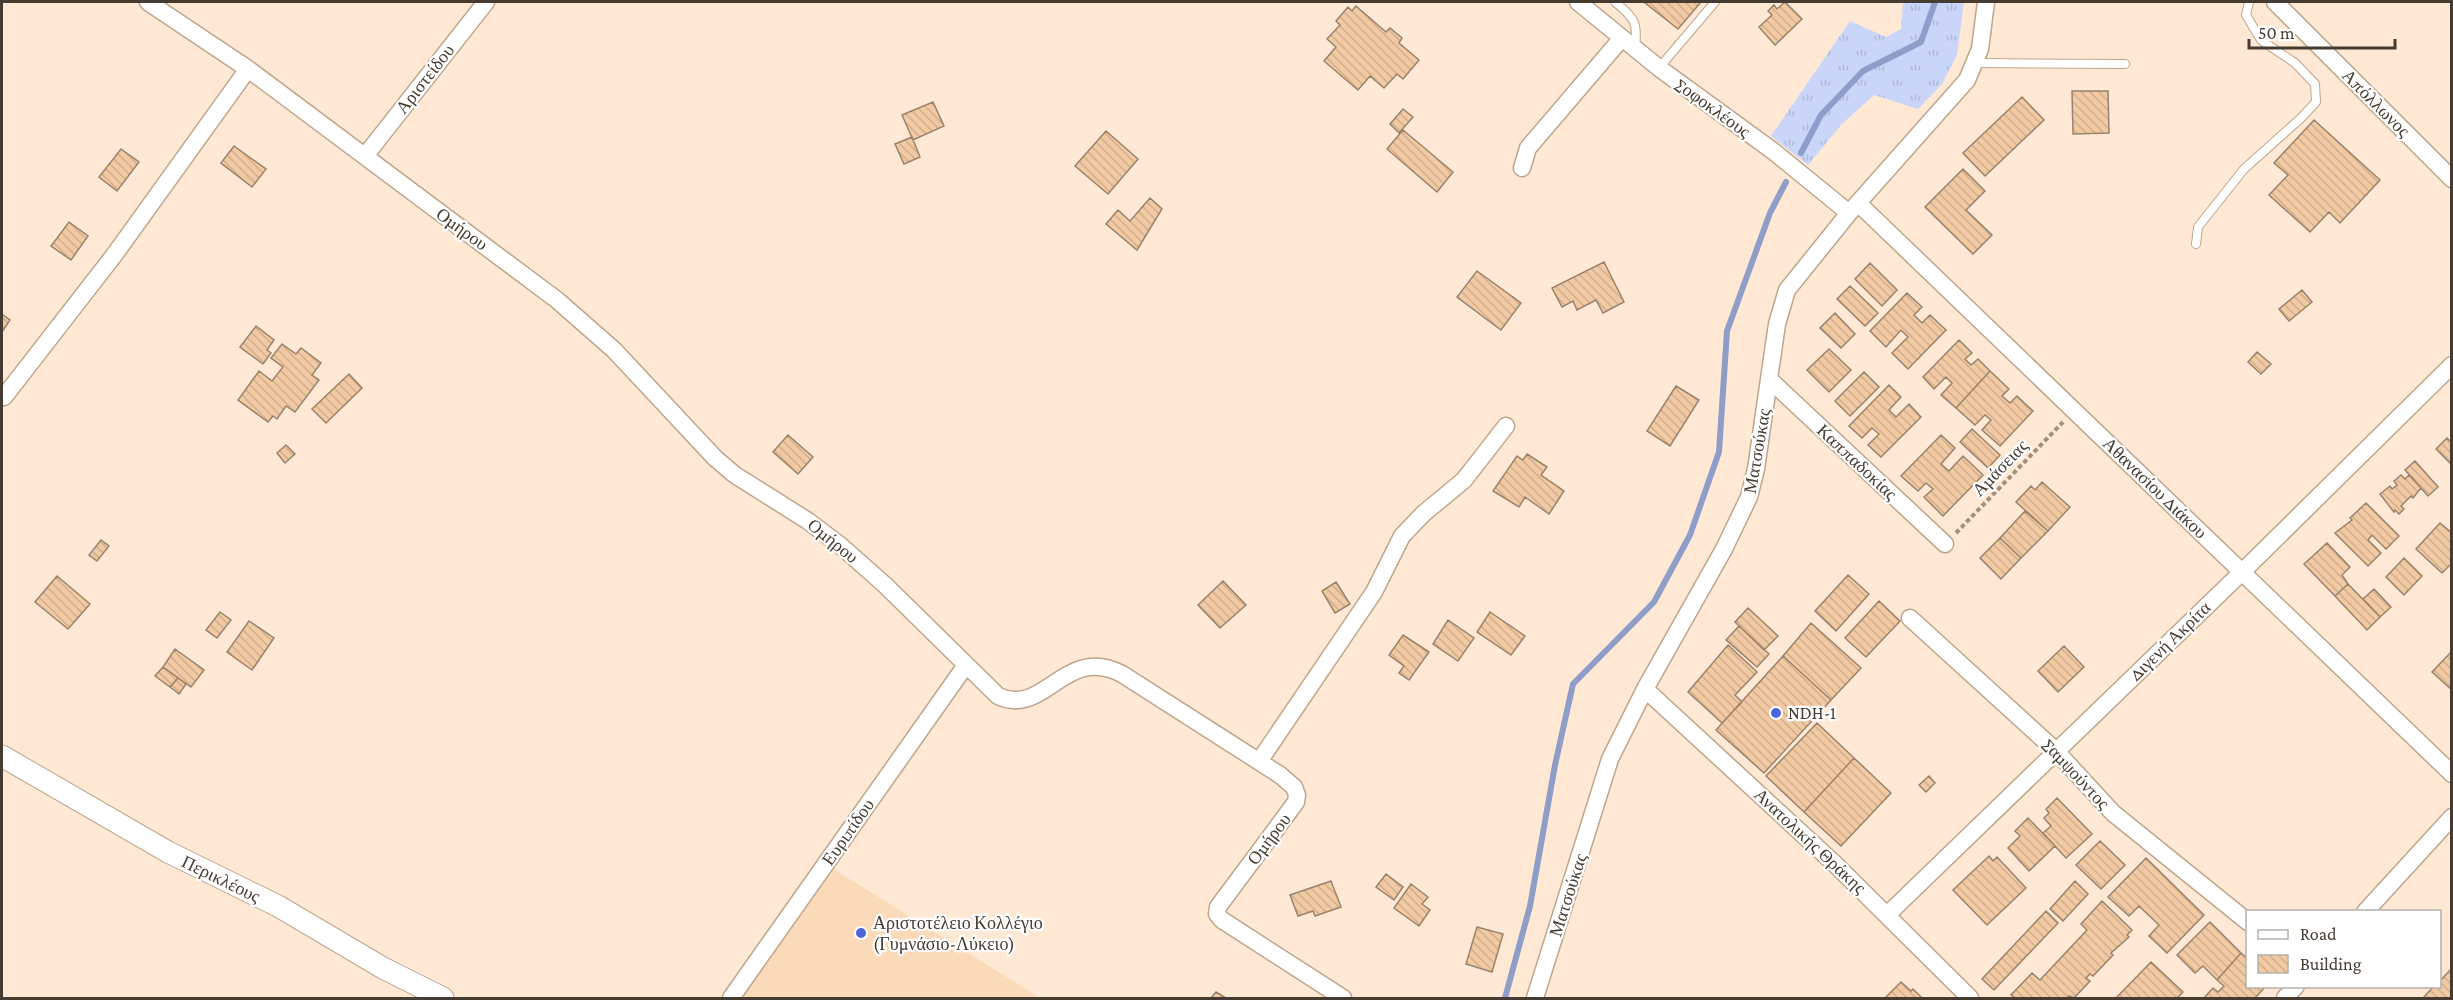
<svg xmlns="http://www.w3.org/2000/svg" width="2453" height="1000" viewBox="0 0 2453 1000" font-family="'Crimson Pro',serif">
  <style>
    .built { fill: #fbdaba }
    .grass { fill: url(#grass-tufts) }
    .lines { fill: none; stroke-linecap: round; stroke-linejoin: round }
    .stream { stroke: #8f9dc9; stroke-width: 6 }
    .building { fill: url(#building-back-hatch); stroke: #9b826a; stroke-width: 1.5 }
    .service-casing { stroke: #bea58c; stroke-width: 10 }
    .minor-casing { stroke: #bea58c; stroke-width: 19 }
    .tertiary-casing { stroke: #bea58c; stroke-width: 23 }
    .path { stroke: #a09080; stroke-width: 4; stroke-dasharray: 4.5 3; stroke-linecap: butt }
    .service { stroke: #fff; stroke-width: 8 }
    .minor { stroke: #fff; stroke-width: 16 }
    .tertiary { stroke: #fff; stroke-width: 21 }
    .poi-dot { fill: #4c65da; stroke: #fff; stroke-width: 2 }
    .labels { text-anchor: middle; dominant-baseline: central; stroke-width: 4.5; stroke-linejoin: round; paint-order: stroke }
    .street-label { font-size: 18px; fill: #453b30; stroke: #fff }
    .poi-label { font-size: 18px; fill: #453b30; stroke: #fff; text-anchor: start }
  </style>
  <defs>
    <pattern id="grass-tufts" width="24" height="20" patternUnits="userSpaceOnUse" patternTransform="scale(1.5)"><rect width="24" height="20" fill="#cad6f9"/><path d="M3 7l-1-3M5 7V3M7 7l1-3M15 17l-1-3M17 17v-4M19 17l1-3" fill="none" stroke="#afb9d6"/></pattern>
    <pattern id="building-back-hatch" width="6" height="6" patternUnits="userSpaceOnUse" patternTransform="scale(1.5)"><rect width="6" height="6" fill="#f1caa4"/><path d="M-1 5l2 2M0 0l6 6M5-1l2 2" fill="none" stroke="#d0ae8e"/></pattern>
  </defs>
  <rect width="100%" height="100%" fill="#ffe9d4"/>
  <path class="built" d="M832,868L1040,998H741Z"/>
  <path class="grass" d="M1903,2H1964L1957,55L1942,84L1918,109L1874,95L1841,125L1808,165L1771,136L1850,21L1886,37L1901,29Z"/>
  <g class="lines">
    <path class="stream" d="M1801,153L1821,115L1863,71L1921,42L1935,2
      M1505,998L1530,906L1555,765L1573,684L1654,602L1690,535L1719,452L1727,331L1770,213L1786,182"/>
  </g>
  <path class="building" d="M1644,2H1701L1678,29Z
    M1785,2L1802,19L1775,45L1759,27L1772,15L1768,11L1774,5L1777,9Z
    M1356,6L1386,32L1390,28L1402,38L1399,43L1419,60L1403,79L1397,74L1384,88L1370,76L1358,90L1324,61L1336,47L1327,39L1340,25L1336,21L1348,7L1352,11Z
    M2072,91H2108L2109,133L2073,134Z
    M2022,97L2044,120L1985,176L1963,153Z
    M933,102L944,126L913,140L902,115Z
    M1403,109L1413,117L1399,133L1390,124Z
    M2314,120L2380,180L2340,223L2329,212L2310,232L2269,195L2288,175L2274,163Z
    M1403,130L1453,172L1437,192L1387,149Z
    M1106,131L1138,159L1108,194L1075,166Z
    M912,137L920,157L904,164L895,144Z
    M234,146L266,169L252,187L221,163Z
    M121,149L139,162L117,191L99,177Z
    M1963,169L1985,191L1966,210L1992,235L1973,254L1925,207Z
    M1150,198L1162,209L1137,250L1106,224L1118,210L1130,221Z
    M69,222L88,236L71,260L51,246Z
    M1604,262L1624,302L1603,313L1596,300L1577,310L1573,301L1562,307L1552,288Z
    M1870,263L1897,290L1882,306L1855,279Z
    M1477,271L1521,303L1501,330L1457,297Z
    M1850,286L1878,313L1865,326L1837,299Z
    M2302,290L2312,302L2289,321L2279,309Z
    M1907,293L1922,307L1914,315L1922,323L1930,315L1946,330L1908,369L1892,353L1908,337L1901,330L1886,347L1870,331Z
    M1835,313L1855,334L1841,348L1820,328Z
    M2,314L10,320L2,332Z
    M256,326L274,340L267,350L271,353L263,364L240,347Z
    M1959,340L1972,353L1965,359L1971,365L1978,359L1990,371L1956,408L1941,395L1952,383L1946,377L1934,389L1923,377Z
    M282,344L296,354L301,348L321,363L312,375L319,380L295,412L286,406L277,419L273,416L268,422L238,400L259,371L272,381L283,367L271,358Z
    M1829,349L1851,370L1829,392L1807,370Z
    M2257,352L2271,364L2261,374L2248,362Z
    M1990,371L2009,389L2002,396L2010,403L2017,396L2033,411L2000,446L1982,430L1991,420L1985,415L1975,425L1956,408Z
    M1864,372L1879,387L1850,416L1835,401Z
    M349,374L362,388L326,423L312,409Z
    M1889,385L1901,397L1889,410L1896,417L1909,404L1921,417L1881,457L1868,445L1879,434L1872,428L1862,438L1849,426Z
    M1676,386L1699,400L1670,446L1647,431Z
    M1972,429L2000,455L1988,468L1960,442Z
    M788,435L813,457L798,474L773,452Z
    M1941,435L1955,448L1941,464L1949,471L1963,456L1983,475L1943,516L1924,497L1933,489L1926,483L1918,491L1901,476Z
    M2447,438L2452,443L2451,464L2436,449Z
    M286,445L295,454L285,463L277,453Z
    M1527,454L1547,467L1541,475L1564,491L1549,514L1525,497L1519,507L1493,491L1517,456L1523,460Z
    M2415,461L2438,487L2428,496L2405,470Z
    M2401,475L2405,479L2409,475L2421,488L2413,498L2411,496L2401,506L2404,509L2399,514L2395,510L2394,512L2380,494L2390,486L2392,489L2397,485L2394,481Z
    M2042,482L2070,507L2048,531L2016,502L2031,486L2035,490Z
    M2366,503L2399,536L2386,549L2372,535L2368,540L2381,553L2368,566L2335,533L2352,520L2350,518Z
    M2025,511L2048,531L2021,558L2000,538Z
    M2440,523L2452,533V563L2442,573L2416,549Z
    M2000,538L2021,558L2001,579L1980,558Z
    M101,540L109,546L97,561L89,555Z
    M2327,543L2350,567L2342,575L2348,584L2335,596L2304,564Z
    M2404,558L2422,576L2404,595L2386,577Z
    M1848,575L1869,594L1836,631L1815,611Z
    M57,576L90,604L68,629L35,602Z
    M1223,581L1246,605L1220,628L1198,605Z
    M1336,582L1350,604L1335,613L1322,591Z
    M2348,584L2380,617L2367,630L2335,596Z
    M2374,589L2391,607L2380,617L2363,599Z
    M1879,601L1900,621L1866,657L1845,638Z
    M1748,608L1778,636L1764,650L1735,622Z
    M220,612L231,620L217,638L206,630Z
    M1490,612L1525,636L1511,655L1477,632Z
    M1448,620L1474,638L1458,661L1433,644Z
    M249,621L274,638L252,670L227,652Z
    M1811,623L1861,668L1831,700L1783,656Z
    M1739,626L1769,654L1757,667L1726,640Z
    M1403,635L1429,652L1409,680L1399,673L1404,666L1389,655Z
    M1728,645L1757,672L1735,695L1742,702L1722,723L1688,692Z
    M2064,646L2084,667L2058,692L2038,671Z
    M175,649L204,670L191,687L163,667Z
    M2452,651V690L2432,672Z
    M1783,656L1831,700L1764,773L1716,730Z
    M163,667L178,678L170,687L155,676Z
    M178,678L186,684L179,694L170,687Z
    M1817,723L1854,758L1804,812L1766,776Z
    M1854,758L1891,793L1841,846L1804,812Z
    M1929,776L1935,783L1926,792L1919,785Z
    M2057,798L2092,834L2066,858L2043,833L2051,826L2044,818L2049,813L2046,809Z
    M2028,818L2055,846L2029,871L2008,848L2020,836L2015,831Z
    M2100,841L2125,865L2101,889L2076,865Z
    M1989,856L1993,861L1997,857L2026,888L1987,925L1953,890Z
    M2146,858L2204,915L2167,953L2149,936L2159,925L2139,906L2129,916L2108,897Z
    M1386,874L1403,887L1394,900L1376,887Z
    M1331,881L1341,907L1315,916L1313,911L1298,916L1290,895Z
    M2075,881L2088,894L2063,921L2050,909Z
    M1411,884L1428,897L1422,904L1430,910L1419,926L1394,908Z
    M2102,901L2132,930L2127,935L2129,937L2111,953L2113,955L2093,976L2090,974L2086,978L2090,981L2074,998L2069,996L2067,998H2015L2011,995L2032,973L2040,980L2087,930L2081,924Z
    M2046,911L2058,923L1994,990L1982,979Z
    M2210,922L2241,953L2217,980L2203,966L2195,973L2177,955Z
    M1477,927L1503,934L1492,972L1466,964Z
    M2241,953L2248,959V986H2266L2255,998H2204L2213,988L2218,992L2224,986L2217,980Z
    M2151,962L2183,992L2177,998H2116Z
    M2452,968V998H2423L2434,986H2440V981Z
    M1901,982L1911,991L1913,989L1922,998H1885Z
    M1216,992L1226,998H1211Z"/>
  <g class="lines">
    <g class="service-casing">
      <path id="service" d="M1615,2C1635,18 1638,23 1635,48
        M1976,63L2125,64
        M1659,68L1715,2
        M2196,244L2198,227L2244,169L2300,119L2316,102L2315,84L2295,63L2261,40L2246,15L2249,2"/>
    </g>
    <g class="minor-casing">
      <path id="minor" d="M148,2L248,69L557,300L614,350L715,458L735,475L808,521L841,546L885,585L998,696C1045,718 1064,644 1122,674L1280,775L1294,787L1297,795L1296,802L1218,907L1217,914L1222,920L1343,998
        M1578,2L1659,68L1773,151L1849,213
        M2275,2L2452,179
        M365,156L486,2
        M1522,168L1528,148L1622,38
        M1858,203L2452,774
        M1769,379L1945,544
        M4,397L115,254L248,69
        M1910,618L2055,750L2113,813L2248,922
        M1645,689L1836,865L1970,998
        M1260,760L1374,592L1402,536L1423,514L1464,480L1506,426
        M2365,912L2452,817
        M1887,915L2242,572L2452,365
        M731,998L966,665
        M1535,998L1610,759L1645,689L1724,549L1749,497L1756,469L1777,324L1787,290L1849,213L1967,80L1980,49L1986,2
        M2285,998L2296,986"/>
    </g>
    <g class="tertiary-casing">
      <path id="tertiary" d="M2,756L168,852L278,906L383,968L443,998"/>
    </g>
    <path class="path" d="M1956,533L2063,422"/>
    <use href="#service" class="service"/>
    <use href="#minor" class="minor"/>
    <use href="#tertiary" class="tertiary"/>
  </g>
  <g class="poi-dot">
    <circle cx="1776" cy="713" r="6"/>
    <circle cx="861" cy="933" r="6"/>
  </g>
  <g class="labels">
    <g class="street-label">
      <text transform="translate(425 79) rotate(-52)">Αριστείδου</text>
      <text transform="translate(2376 103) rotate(45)">Απόλλωνος</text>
      <text transform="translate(1713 108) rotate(36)">Σοφοκλέους</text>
      <text transform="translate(462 229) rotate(36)">Ομήρου</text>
      <text transform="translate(1757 451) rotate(-80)">Ματσούκας</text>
      <text transform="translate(1857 462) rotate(43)">Καππαδοκίας</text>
      <text transform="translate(2000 468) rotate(-46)">Αμάσειας</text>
      <text transform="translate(2155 488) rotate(44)">Αθανασίου Διάκου</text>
      <text transform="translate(833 541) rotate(39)">Ομήρου</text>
      <text transform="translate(2170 641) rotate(-44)">Διγενή Ακρίτα</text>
      <text transform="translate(2076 774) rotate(47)">Σαμψούντος</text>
      <text transform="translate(848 832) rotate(-55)">Ευριπίδου</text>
      <text transform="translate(1269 839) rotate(-53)">Ομήρου</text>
      <text transform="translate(1810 841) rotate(43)">Ανατολικής Θράκης</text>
      <text transform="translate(221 879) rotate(26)">Περικλέους</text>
      <text transform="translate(1568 895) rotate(-72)">Ματσούκας</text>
    </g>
    <g class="poi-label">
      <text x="1788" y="713">NDH-1</text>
      <text x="873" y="923">Αριστοτέλειο Κολλέγιο<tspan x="873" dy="21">(Γυμνάσιο-Λύκειο)</tspan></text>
    </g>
  </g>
  <rect width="2453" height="1000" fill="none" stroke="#453b30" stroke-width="6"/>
  <rect x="2246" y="910" width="195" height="78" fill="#ffffff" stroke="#b5b1ac" stroke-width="1.5"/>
  <rect x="2258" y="930" width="30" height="9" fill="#ffffff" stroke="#b5b1ac" stroke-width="1.5"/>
  <text x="2300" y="940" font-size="18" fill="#453b30">Road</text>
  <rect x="2258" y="955" width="30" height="18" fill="url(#building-back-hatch)" stroke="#b5b1ac" stroke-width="1.5"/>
  <text x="2300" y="970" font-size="18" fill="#453b30">Building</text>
  <path d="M2249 39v9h146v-9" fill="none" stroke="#453b30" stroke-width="3"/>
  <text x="2258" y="39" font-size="18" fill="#453b30" stroke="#ffffff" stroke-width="4.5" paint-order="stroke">50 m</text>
</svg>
